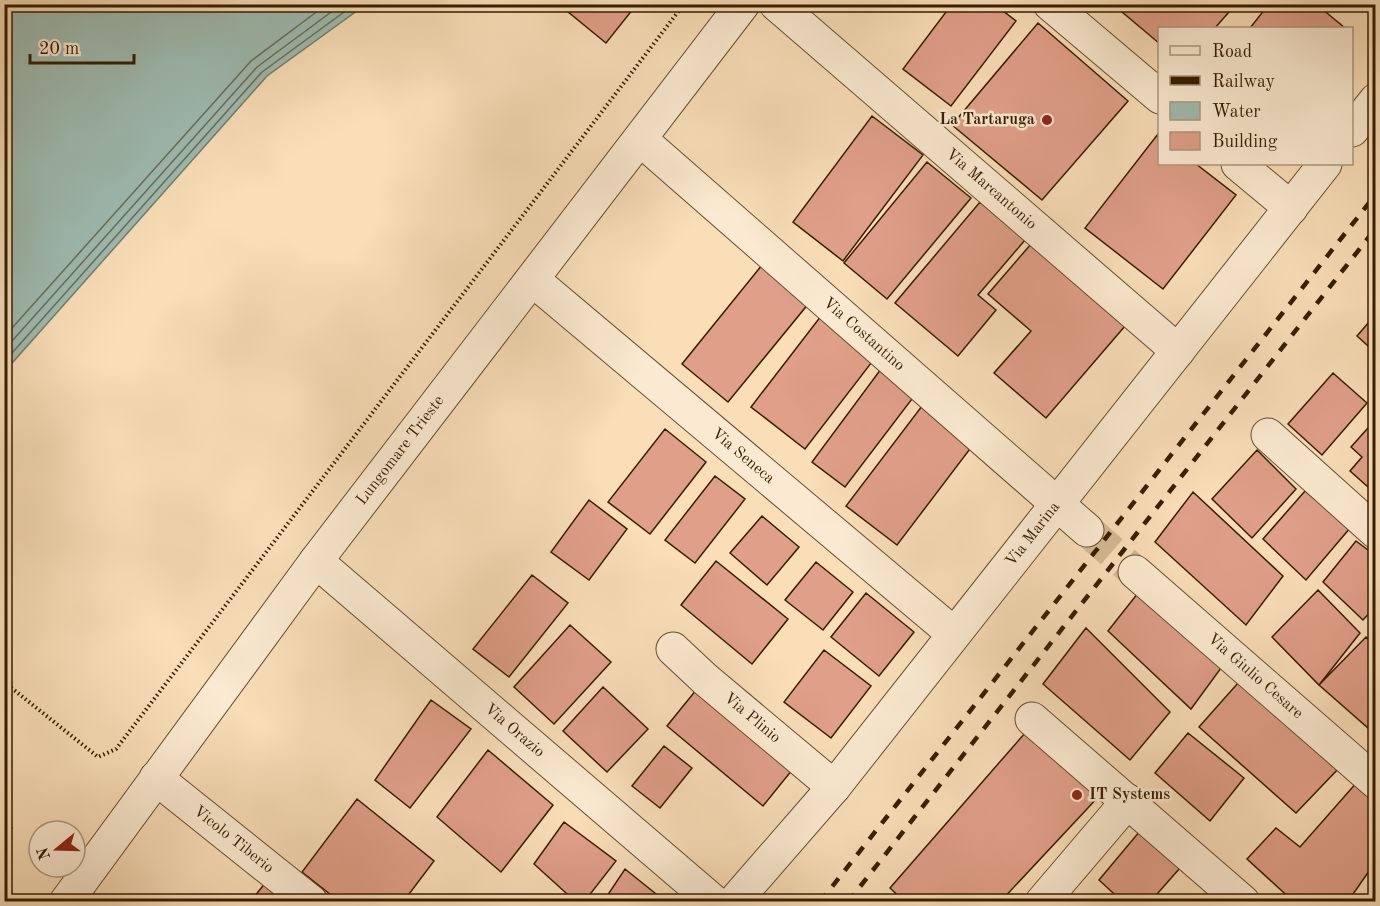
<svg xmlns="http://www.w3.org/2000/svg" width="1380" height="906" viewBox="0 0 1380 906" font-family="'Old Standard TT',serif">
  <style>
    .water { fill: #9ebcb2; stroke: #747d6b; stroke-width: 1.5 }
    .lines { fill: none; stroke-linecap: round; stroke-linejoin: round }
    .shore { stroke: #6a6d59; stroke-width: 1.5 }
    .building { fill: #e09f88; stroke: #351e00; stroke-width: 1.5 }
    .street-tunnel { stroke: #d2b893; stroke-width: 33; stroke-dasharray: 33 16; stroke-linecap: butt }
    .street-casing { stroke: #664e2e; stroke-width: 35 }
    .path { stroke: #351e00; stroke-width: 4; stroke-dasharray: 1.5 3; stroke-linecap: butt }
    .street { stroke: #fbead1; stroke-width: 33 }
    .rail { stroke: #351e00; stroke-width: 4.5; stroke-dasharray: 10 10; stroke-linecap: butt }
    .poi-dot { fill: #8f2418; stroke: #fbead1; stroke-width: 2 }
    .labels { text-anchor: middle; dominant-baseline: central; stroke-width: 5; stroke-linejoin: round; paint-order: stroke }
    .poi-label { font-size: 16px; font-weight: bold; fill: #351e00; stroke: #fbead1; text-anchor: end }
    .street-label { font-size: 16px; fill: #351e00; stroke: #fbead1 }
  </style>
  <rect width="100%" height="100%" fill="#f9deb8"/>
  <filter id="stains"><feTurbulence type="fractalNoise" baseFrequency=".00333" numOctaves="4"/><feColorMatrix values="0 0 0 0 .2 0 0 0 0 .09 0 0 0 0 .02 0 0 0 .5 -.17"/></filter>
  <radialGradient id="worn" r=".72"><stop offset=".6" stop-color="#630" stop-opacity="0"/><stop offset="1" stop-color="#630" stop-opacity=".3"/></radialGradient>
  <path class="water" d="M5,4L365,5L267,76L5,371Z"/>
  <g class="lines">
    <path class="shore" d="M4,337L251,61L327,4
      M4,350L257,67L342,4
      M4,362L262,72L355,4"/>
  </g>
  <path class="building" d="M572,4H637L606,43L567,11Z
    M952,4H994L1016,21L951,106L903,69Z
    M1116,4H1236L1215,28H1160V44L1115,6Z
    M1269,4H1316L1345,28H1250Z
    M1038,23L1128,101L1042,200L952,125Z
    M872,116L923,155L843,261L793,222Z
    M1158,134L1160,164H1196L1236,195L1163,289L1085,228Z
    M927,162L971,198L887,299L844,263Z
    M980,202L1025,240L978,295L996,310L958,356L895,303Z
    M1031,244L1125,326L1046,418L994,373L1031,331L988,294Z
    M762,265L809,303L728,402L682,364Z
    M1376,314V353L1357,336Z
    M821,316L875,358L805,449L751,407Z
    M881,369L915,395L845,487L812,462Z
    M1333,373L1367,403L1322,455L1288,424Z
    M922,406L973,445L897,545L846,506Z
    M1376,419V494L1350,471L1362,457L1351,447Z
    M665,429L706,462L650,534L608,502Z
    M1257,450L1296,489L1252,538L1212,499Z
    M715,476L745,499L695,563L665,540Z
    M1305,491L1350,528L1306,580L1263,539Z
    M1193,492L1283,576L1246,625L1155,542Z
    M589,500L627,529L589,580L551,552Z
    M762,516L799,547L767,585L730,553Z
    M1356,541L1376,556V606L1363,620L1323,582Z
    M716,561L788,619L752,664L681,605Z
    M816,562L853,592L823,630L785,600Z
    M532,575L568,603L509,677L473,649Z
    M1318,590L1360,633L1319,685L1272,637Z
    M866,593L914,632L879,676L831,637Z
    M1138,593L1224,664L1191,709L1108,631Z
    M570,625L611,662L554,724L514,687Z
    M1086,628L1170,712L1130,760L1043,684Z
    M1366,637L1376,647V735L1319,685Z
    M824,650L871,686L831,738L784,702Z
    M705,679L801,759L763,806L667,726Z
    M1238,683L1339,768L1296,813L1199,727Z
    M603,687L648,729L607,772L563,731Z
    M431,700L471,729L410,808L375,780Z
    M1025,733L1100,795L1000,902H905L890,888Z
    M1188,733L1244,778L1210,821L1155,773Z
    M664,746L692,768L660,808L632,786Z
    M488,750L553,805L501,872L437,817Z
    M1358,781L1376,797V861L1351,897L1356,902H1294L1247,859L1276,828L1300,847Z
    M357,799L434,861L403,902H340L302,872Z
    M4,822L12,828L4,838Z
    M564,822L616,861L584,902H576L534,864Z
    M1145,825L1187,860L1150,902H1123L1099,880Z
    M625,869L666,902H603Z
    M274,872L311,902H250Z"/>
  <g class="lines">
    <path class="street-tunnel" d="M1087,530L1135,572"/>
    <g class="street-casing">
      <g id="street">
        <path id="s1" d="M776,4L1178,351"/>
        <path d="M1050,4L1160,97"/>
        <path d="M1352,130L1376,100"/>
        <path id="s2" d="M640,139L1087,530"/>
        <path d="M1238,164L1291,208"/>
        <path id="s3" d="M533,280L954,634"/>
        <path d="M1268,435L1376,532"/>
        <path id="s4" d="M316,561L714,902"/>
        <path id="s5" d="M1135,572L1376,782"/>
        <path id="s6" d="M673,649L705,679L834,787"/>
        <path d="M1032,719L1243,902"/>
        <path id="s7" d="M156,778L311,902"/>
        <path id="s8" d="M66,902L316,561L743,4"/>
        <path id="s9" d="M734,902L834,787L1325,164"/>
        <path d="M1042,902L1128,801"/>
      </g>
    </g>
    <path class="path" d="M4,682L98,757L116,749L684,4"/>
    <use href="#street" class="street"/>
    <path class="rail" d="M820,902L1376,194
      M848,902L1376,228"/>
  </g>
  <g class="poi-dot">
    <circle cx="1047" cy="120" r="6"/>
    <circle cx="1077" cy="795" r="6"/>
  </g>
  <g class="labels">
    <g class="poi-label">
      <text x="1035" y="120">La Tartaruga</text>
      <text x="1089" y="795" text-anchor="start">IT Systems</text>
    </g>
    <g class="street-label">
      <text stroke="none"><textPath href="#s1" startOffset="284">Via Marcantonio</textPath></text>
      <text stroke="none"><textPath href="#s2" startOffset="297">Via Costantino</textPath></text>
      <text stroke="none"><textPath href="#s8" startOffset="562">Lungomare Trieste</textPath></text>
      <text stroke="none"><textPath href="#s3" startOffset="274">Via Seneca</textPath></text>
      <text stroke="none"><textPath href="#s9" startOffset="474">Via Marina</textPath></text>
      <text stroke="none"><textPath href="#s5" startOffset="159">Via Giulio Cesare</textPath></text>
      <text stroke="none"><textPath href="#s6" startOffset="105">Via Plinio</textPath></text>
      <text stroke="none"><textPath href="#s4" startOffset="261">Via Orazio</textPath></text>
      <text stroke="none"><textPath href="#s7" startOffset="99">Vicolo Tiberio</textPath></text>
    </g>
  </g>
  <rect width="1380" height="906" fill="none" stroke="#f9deb8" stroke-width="24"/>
  <rect x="6" y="6" width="1368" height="894" fill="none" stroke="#351e00" stroke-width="3"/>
  <rect x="12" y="12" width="1356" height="882" fill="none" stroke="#351e00" stroke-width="1.5"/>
  <rect x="1158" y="27" width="195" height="138" fill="#fbead1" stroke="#ac987d" stroke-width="1.5"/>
  <rect x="1170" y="46" width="30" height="9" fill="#fbead1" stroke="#ac987d" stroke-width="1.5"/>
  <text x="1212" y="57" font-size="18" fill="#351e00">Road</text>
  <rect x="1170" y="76" width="30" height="9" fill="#351e00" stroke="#ac987d" stroke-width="1.5"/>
  <text x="1212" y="87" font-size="18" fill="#351e00">Railway</text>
  <rect x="1170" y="102" width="30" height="18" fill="#9ebcb2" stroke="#ac987d" stroke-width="1.5"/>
  <text x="1212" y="117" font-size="18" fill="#351e00">Water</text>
  <rect x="1170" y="132" width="30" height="18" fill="#e09f88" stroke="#ac987d" stroke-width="1.5"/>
  <text x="1212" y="147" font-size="18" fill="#351e00">Building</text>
  <g transform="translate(57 849) rotate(251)"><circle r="28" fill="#fbead1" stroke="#ac987d" stroke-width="1.5"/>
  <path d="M0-4.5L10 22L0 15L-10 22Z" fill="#8f2418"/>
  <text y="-9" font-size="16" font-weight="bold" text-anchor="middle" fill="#351e00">N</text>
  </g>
  <path d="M30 54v9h104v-9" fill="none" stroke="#351e00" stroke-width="3"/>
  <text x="39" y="54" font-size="18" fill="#351e00" stroke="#fbead1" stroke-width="4.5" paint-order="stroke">20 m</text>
  <rect width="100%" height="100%" filter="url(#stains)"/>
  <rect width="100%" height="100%" fill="url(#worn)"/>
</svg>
